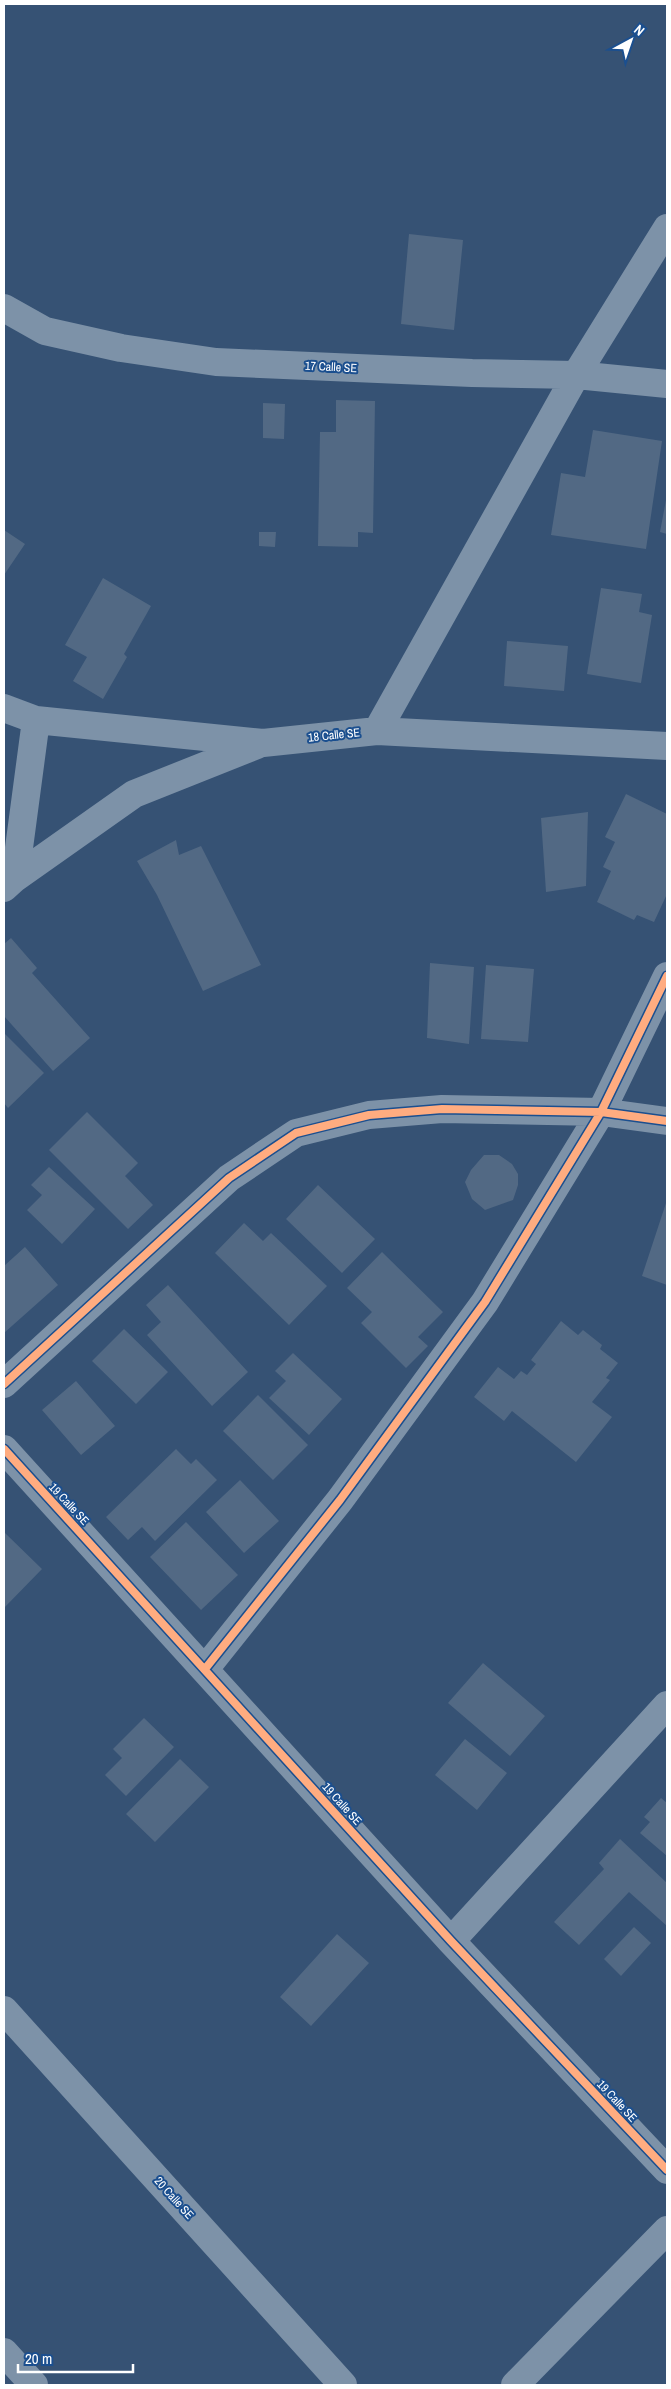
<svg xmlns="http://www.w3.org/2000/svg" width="671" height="2389" viewBox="0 0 671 2389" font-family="'Archivo Narrow',sans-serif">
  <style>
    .building { fill: #526984 }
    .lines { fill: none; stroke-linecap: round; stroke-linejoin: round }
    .minor { stroke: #7d92a8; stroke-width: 28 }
    .cycleway-casing { stroke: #1b4f8f; stroke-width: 11 }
    .cycleway { stroke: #ffac80; stroke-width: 8 }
    .labels { text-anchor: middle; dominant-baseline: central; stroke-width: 4; stroke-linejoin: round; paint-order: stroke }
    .street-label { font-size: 12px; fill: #fff; stroke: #1b4f8f }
  </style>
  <rect width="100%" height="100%" fill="#365274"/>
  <path class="building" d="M409,234L463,240L454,330L401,324Z
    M336,400L375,401L373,533L358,532V547L318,546L320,432H336Z
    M263,403L285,404L284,439L263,438Z
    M593,430L662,441L646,549L551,535L561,473L585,477Z
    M666,500H667V534L660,532Z
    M4,530L25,544L4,575Z
    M259,532H276L275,547L259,546Z
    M103,578L151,606L124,654L127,657L103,699L73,681L87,657L65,645Z
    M601,588L642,594L639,612L652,615L641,683L587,674Z
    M507,641L568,646L564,691L504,686Z
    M626,794L667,814V894L654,922L637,915L634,920L597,902L611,871L603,867L615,842L605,837Z
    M588,812L586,886L546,892L541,818Z
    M176,840L179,855L201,846L261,965L203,991L157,895L137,861Z
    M11,938L37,968L32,973L90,1038L53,1071L4,1016V944Z
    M430,963L474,967L469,1044L427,1038Z
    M486,965L534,969L528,1042L481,1039Z
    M4,1033L44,1073L8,1108L4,1103Z
    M87,1112L138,1163L125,1176L153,1205L128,1229L49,1150Z
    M484,1155H499L512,1164L518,1174V1185L513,1200L485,1210L472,1199L465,1182L471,1170Z
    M49,1167L95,1209L62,1244L27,1210L42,1195L31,1185Z
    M318,1185L375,1239L342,1273L286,1219Z
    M667,1200V1285L642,1276Z
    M244,1223L263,1241L271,1233L327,1286L289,1325L215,1253Z
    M25,1247L58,1285L4,1333V1266Z
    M382,1252L443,1312L418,1337L428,1346L406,1368L361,1323L372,1312L347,1288Z
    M168,1285L248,1372L212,1406L147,1335L161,1322L146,1305Z
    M561,1321L578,1335L583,1330L602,1345L600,1349L618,1363L606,1378L610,1380L592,1402L612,1417L576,1462L512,1411L504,1421L474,1397L498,1367L514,1379L521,1371L527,1375L536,1364L531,1360Z
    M124,1329L168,1372L136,1404L92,1361Z
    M293,1353L342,1399L309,1435L269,1398L286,1381L275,1371Z
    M76,1381L115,1426L81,1455L42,1410Z
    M258,1395L308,1445L273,1480L223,1431Z
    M176,1449L191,1464L196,1459L217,1480L155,1541L142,1527L128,1540L106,1517Z
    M240,1480L279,1521L244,1553L206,1512Z
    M186,1522L238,1575L201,1610L150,1557Z
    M5,1533L42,1569L4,1608V1535Z
    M483,1663L545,1716L510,1756L448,1703Z
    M144,1718L174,1747L126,1796L105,1775L122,1758L113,1749Z
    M465,1739L507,1773L477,1810L435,1775Z
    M180,1759L209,1787L155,1842L126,1814Z
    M661,1798L667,1803V1856L640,1833L650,1822L644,1817Z
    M620,1839L667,1883V1926L629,1892L579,1945L554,1922L604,1869L599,1863Z
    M634,1927L651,1943L621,1976L604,1959Z
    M337,1934L369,1963L311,2026L280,1997Z"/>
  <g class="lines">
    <path class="minor" d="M4,308L45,331L121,348L216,362L472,373L576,375L667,384
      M4,708L36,720L263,743L377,731L667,746
      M377,731L576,375L667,228
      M15,878L36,720
      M4,888L15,878L134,794L257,745
      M4,1384L229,1178L296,1133L369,1115L442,1109L601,1112L667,1121
      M4,1449L451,1941L667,2170
      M205,1669L340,1500L485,1302L601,1112L667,976
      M451,1941L667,1705
      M4,2010L343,2385
      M4,2352L34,2385
      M515,2385L667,2230"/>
    <g class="cycleway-casing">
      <path id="cycleway" d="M4,1384L229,1178L296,1133L369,1115L442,1109L601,1112L667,1121
        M4,1449L451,1941L667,2170
        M205,1669L340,1500L485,1302L601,1112L667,976"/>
    </g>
    <use href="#cycleway" class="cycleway"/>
  </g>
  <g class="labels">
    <g class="street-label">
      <text transform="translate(331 367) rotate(3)">17 Calle SE</text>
      <text transform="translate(334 735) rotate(-6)">18 Calle SE</text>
      <text transform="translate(69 1504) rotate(47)">19 Calle SE</text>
      <text transform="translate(342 1804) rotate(48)">19 Calle SE</text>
      <text transform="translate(617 2101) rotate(47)">19 Calle SE</text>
      <text transform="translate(174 2198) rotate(48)">20 Calle SE</text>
    </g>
  </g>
  <rect width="671" height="2389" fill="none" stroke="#ffffff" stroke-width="10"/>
  <g transform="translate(631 40) rotate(40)" stroke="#1b4f8f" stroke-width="4" paint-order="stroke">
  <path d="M0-4L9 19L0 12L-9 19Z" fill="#ffffff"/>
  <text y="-8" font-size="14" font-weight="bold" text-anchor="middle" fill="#ffffff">N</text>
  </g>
  <path d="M18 2364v8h115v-8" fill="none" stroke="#ffffff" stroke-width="2.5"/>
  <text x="25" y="2364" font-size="15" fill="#ffffff" stroke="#1b4f8f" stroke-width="4" paint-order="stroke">20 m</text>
</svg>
